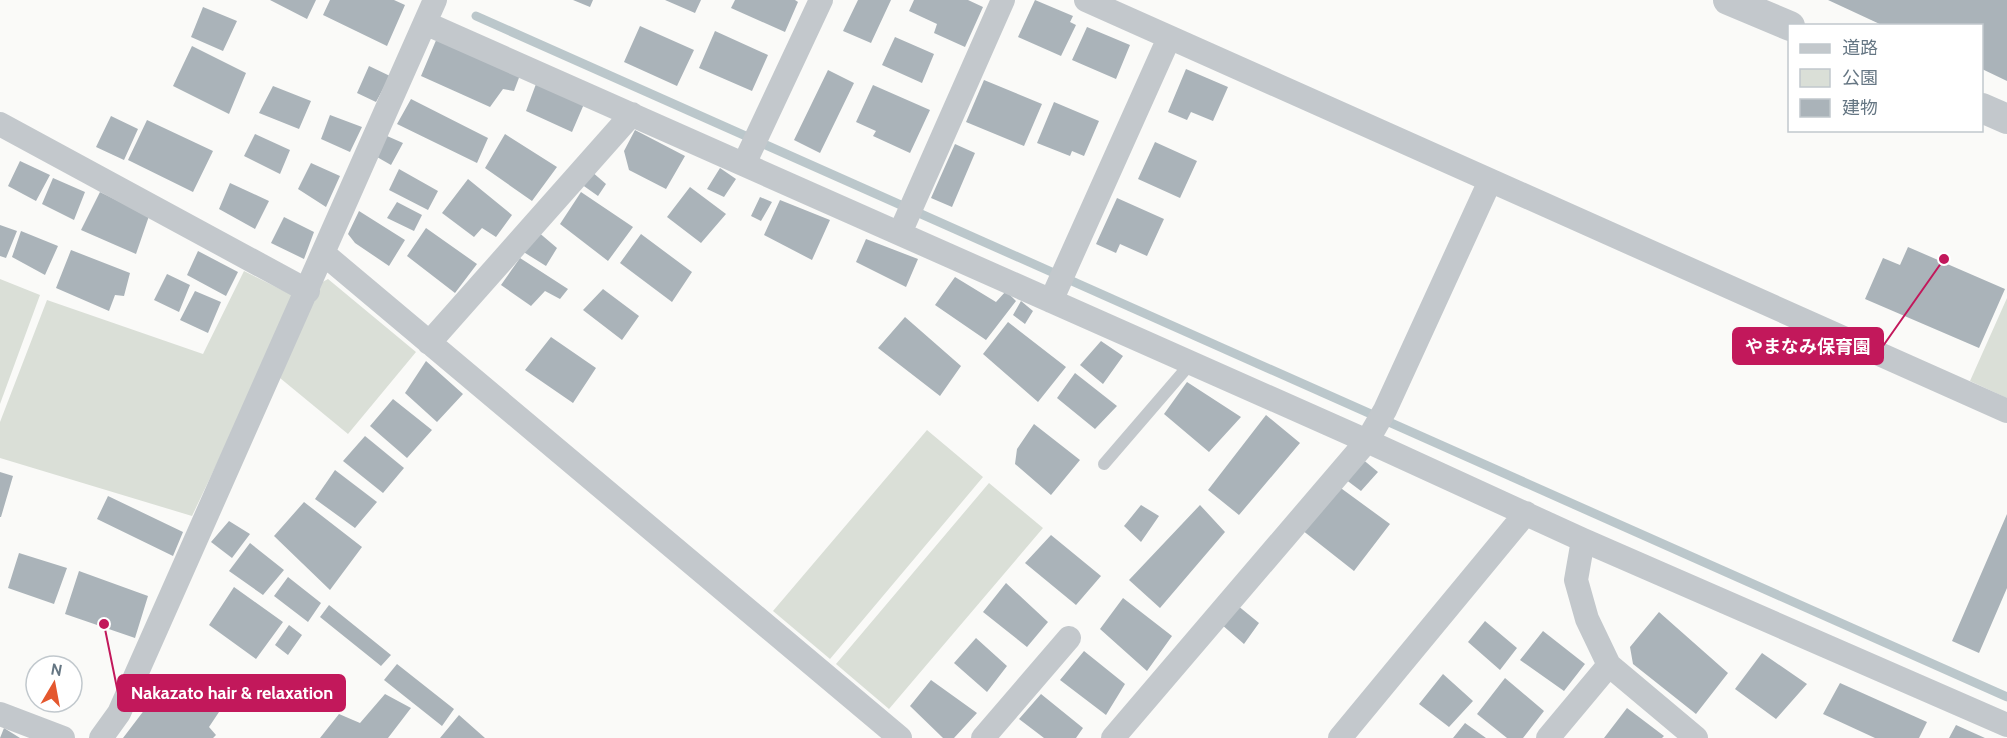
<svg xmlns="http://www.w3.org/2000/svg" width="2007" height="738" viewBox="0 0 2007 738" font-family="Cabin,'Noto Sans JP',sans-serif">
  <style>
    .green { fill: #dadfd7 }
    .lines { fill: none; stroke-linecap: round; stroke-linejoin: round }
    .stream { stroke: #bbc7cb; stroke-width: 9 }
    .building { fill: #aab3b9 }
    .service { stroke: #c3c8cc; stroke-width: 12 }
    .minor { stroke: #c3c8cc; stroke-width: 24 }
    .tertiary { stroke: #c3c8cc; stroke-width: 30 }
    .leader { fill: none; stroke: #c2185b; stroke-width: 2 }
    .callout-dot { fill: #c2185b; stroke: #fff; stroke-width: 2 }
    .callout { fill: #c2185b; stroke: #c2185b; stroke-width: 2 }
    .callout-label { font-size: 18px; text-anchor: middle; font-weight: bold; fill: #fff }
  </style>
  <rect width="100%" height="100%" fill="#fafaf8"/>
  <path class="green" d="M244,271L296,297L192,516L0,458V422L47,300L203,354Z
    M0,279L40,295L0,404Z
    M328,279L416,352L348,434L280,378L317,285Z
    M2007,298V398L1970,381Z
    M927,430L983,477L830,659L773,611Z
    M989,483L1043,528L889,709L836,664Z"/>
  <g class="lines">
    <path class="stream" d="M476,16L2007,697"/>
  </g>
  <path class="building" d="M270,0H316L307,19Z
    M330,0H394L405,5L387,46L323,15Z
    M573,0H593L590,7Z
    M665,0H701L695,13Z
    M735,0H795L798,2L785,32L731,8Z
    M858,0H891L871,43L843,31Z
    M914,0H968L983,7L965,47L934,33L937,24L909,11Z
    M1035,0L1073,16L1070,22L1076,25L1061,56L1018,37Z
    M1828,0H2007V81L1982,69V26H1884Z
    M203,7L237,21L223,51L191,37Z
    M640,26L694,50L677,86L624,62Z
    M1087,27L1130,45L1116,79L1072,60Z
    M715,31L768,55L752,91L699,68Z
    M895,37L934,54L922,83L882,65Z
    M437,38L520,75L514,91L503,89L490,107L421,76Z
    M192,46L246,73L229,114L173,86Z
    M369,66L390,76L376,102L357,93Z
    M1186,69L1228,87L1213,121L1191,112L1187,120L1168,112Z
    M828,70L854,83L820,153L794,140Z
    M984,80L1042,104L1024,146L966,122Z
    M536,84L584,104L572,132L526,111Z
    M873,85L930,110L910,153L873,136L876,131L856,122Z
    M273,86L311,101L299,129L259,113Z
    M411,99L488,138L477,163L397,124Z
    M1054,102L1099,121L1084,156L1072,151L1070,156L1037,143Z
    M330,115L362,127L350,152L321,139Z
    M111,116L138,129L124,160L96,147Z
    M147,120L213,151L193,192L128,160Z
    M635,130L685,156L666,189L629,170L624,151Z
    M255,134L290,150L280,174L244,156Z
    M505,134L557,167L532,201L485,168Z
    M387,136L403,143L391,165L377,157Z
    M1155,142L1197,161L1180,198L1138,179Z
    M955,144L975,153L952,207L931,198Z
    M20,161L50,175L36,201L8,186Z
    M311,163L340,176L326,207L298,189Z
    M720,168L736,179L724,197L707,189Z
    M399,169L438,191L428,210L389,190Z
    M591,171L606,184L598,196L581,184Z
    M53,178L85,192L74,220L42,204Z
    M468,179L512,215L496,237L482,228L474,237L442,213Z
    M230,183L269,201L255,229L219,209Z
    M690,187L726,214L701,243L667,217Z
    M100,192L149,216L136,254L81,230Z
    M581,192L633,227L608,261L560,224Z
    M760,197L772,202L761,221L751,216Z
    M1117,198L1164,219L1147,256L1120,244L1116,253L1096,244Z
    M780,200L830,220L812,260L764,235Z
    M397,202L422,215L414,231L387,218Z
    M359,211L405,240L389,266L355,243L348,234Z
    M284,217L314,232L304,259L271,243Z
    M0,225L17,231L6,258L0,256Z
    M426,228L477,264L455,293L407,256Z
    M21,231L58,246L45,275L12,257Z
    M537,231L557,248L546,266L522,251Z
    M641,234L692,272L672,302L620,263Z
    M866,239L918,259L906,287L856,262Z
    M1908,247L2005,289L1979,348L1865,299L1883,258L1900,265Z
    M71,250L130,273L124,296L115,295L109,311L56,288Z
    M198,251L238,272L226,296L187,275Z
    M520,258L568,289L560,299L545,291L531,306L501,285Z
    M167,274L190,285L179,312L154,300Z
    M955,277L996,302L1006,291L1016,301L986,340L935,305Z
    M603,289L639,316L622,340L583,310Z
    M195,291L221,302L208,333L180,320Z
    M1021,301L1033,311L1025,324L1013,315Z
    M905,317L961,366L940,396L878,348Z
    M1008,322L1066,367L1038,402L983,354Z
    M551,337L596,368L573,403L525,370Z
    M1101,341L1123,356L1103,384L1080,365Z
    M426,361L463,394L437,422L405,393Z
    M1075,373L1117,406L1095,429L1057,398Z
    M1187,382L1241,417L1209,452L1164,414Z
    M393,399L432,430L407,458L370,426Z
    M1266,415L1300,443L1239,515L1208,490Z
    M1034,424L1080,460L1051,495L1015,464L1017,449Z
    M365,436L404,468L383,493L343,461Z
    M1361,458L1378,472L1361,491L1345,479Z
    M335,470L377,502L355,528L315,499Z
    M0,472L13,476L1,517H0Z
    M1338,486L1390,524L1354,571L1302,530Z
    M108,496L183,532L173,556L97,519Z
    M304,502L362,547L330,590L274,536Z
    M1141,505L1159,516L1141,542L1124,526Z
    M1200,505L1225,532L1160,608L1129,580Z
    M2007,514V588L1979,653L1952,641Z
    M229,521L250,534L232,558L211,542Z
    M1051,535L1101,576L1076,605L1025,563Z
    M250,543L284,570L263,595L229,571Z
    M19,553L67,568L54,604L8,588Z
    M79,571L148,596L135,638L65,614Z
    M288,577L321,603L308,622L274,596Z
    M1006,583L1048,622L1027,647L983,612Z
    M234,587L283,622L256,659L209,625Z
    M1123,598L1172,636L1147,671L1100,629Z
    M329,605L391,655L381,666L320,617Z
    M1237,605L1259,623L1244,644L1221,624Z
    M1659,612L1728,673L1696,714L1633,664L1630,647Z
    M1485,621L1517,648L1500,670L1468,642Z
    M289,625L302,635L288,655L275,645Z
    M1543,631L1585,664L1564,691L1520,660Z
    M976,638L1007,666L987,692L954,663Z
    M1084,651L1125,684L1106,715L1060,680Z
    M1762,653L1807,684L1776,719L1735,689Z
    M397,664L454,709L442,726L384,680Z
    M1443,674L1473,701L1449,727L1419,704Z
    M1505,678L1544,711L1523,738H1507L1477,714Z
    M931,680L977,713L954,738H943L910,706Z
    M1840,683L1927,722L1919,738H1875L1823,714Z
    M209,689L225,703L209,727L216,735L213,738H123L158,692L186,711Z
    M385,694L411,708L388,738H320L339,714L360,723Z
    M1041,694L1083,728L1076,738H1044L1019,719Z
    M1627,708L1664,736L1662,738H1604Z
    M459,715L485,738H440Z
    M1465,723L1486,738H1453Z
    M1956,725L1985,738H1949Z
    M4,728L20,738H0Z"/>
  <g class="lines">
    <path class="service" d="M1104,464L1191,363"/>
    <path class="minor" d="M1086,0L2007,411
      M425,23L1367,441L1583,540L2007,725
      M0,124L308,291
      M744,164L821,0
      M900,233L1003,0
      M324,254L900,738
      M1051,301L1169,38
      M429,343L632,114
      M1583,540L1576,580L1587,619L1609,665L1696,738
      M0,714L63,738
      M101,738L119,713L435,0
      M983,738L1069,638
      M1113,738L1367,441L1385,410L1490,181
      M1340,738L1526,513
      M1548,738L1609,665"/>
    <path class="tertiary" d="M1728,0L1790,26
      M1982,108L2007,119"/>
  </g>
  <path class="leader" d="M1944 259L1883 346M104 624L118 693"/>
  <g class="callout-dot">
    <circle cx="1944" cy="259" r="6"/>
    <circle cx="104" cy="624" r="6"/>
  </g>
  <g class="callout">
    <rect x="1733" y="328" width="150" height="36" rx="6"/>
    <rect x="118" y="675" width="227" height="36" rx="6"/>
  </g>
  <g class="callout-label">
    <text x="1808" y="353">やまなみ保育園</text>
    <text x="232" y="699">Nakazato hair &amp; relaxation</text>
  </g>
  <rect x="1788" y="24" width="195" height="108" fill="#ffffff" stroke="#c1c8cd" stroke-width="1.5"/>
  <rect x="1800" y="44" width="30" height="9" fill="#c3c8cc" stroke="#c1c8cd" stroke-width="1.5"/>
  <text x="1842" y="54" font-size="18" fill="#657683">道路</text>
  <rect x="1800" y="69" width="30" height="18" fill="#dadfd7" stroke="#c1c8cd" stroke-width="1.5"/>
  <text x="1842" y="84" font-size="18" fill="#657683">公園</text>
  <rect x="1800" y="99" width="30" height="18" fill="#aab3b9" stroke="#c1c8cd" stroke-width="1.5"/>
  <text x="1842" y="114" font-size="18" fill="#657683">建物</text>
  <g transform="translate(54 684) rotate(10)"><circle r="28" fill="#ffffff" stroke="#c1c8cd" stroke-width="1.5"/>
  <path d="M0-4.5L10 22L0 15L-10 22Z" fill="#e4572e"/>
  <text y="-9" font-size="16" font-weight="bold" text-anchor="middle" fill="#657683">N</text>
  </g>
</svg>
